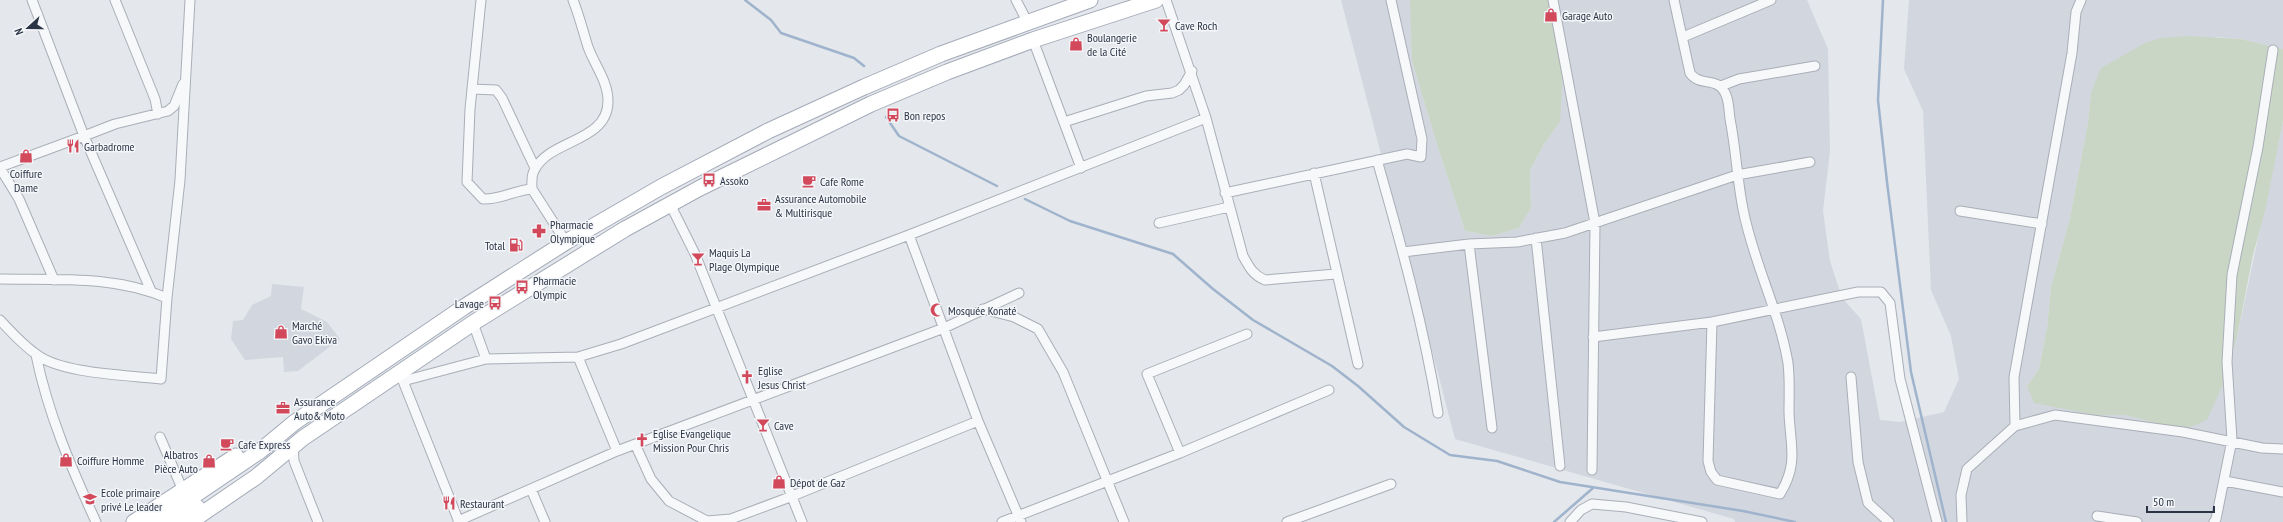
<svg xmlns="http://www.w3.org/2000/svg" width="2283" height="522" viewBox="0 0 2283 522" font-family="'PT Sans Narrow',sans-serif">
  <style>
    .built { fill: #d2d6de }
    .green { fill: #c9d6c5 }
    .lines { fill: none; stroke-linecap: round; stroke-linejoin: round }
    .stream { stroke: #9fb4cc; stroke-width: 2.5 }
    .street-casing { stroke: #a9aeb7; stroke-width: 11 }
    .primary-casing { stroke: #a3abb8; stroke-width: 17 }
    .street { stroke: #f7f8fa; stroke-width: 9 }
    .primary { stroke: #fff; stroke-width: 15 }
    .labels { text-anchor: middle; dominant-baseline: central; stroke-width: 3; stroke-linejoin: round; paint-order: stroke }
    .poi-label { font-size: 12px; fill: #2b3445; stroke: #f4f6f9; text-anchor: start }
  </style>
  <rect width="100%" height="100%" fill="#e4e7ec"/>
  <path class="built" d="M1341,0H1411L1412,61L1436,141L1465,231L1492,236L1519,228L1531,208L1530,170L1544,144L1560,122L1555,0H1807L1828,49L1830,151L1823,211L1830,261L1842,298L1861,319L1880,420L1900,422L1944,412L1959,379L1951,336L1931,290L1923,111L1904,69L1909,0H2283V49L2241,39L2216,37L2091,93L2088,123L2070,218L2051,287L2047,328L2039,369L2027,386L2096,415H2125L2183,430L2225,380L2237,337L2283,121V522H1735L1734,519L1455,439Z
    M272,284L304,287L301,309L327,322L340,339L298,371L284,372L283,357L245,360L231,339L233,321L243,320L252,305L271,296Z"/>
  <path class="green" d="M1410,0H1555L1563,70L1560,122L1544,144L1530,170L1531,208L1519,228L1492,236L1465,231L1436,141L1412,61Z
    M2188,36L2241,39L2283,49V121L2265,211L2253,255L2237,337L2225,380L2207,420L2183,430L2125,415H2096L2034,403L2027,386L2039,369L2047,328L2051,287L2070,218L2088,123L2091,93L2101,68L2145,43L2161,38Z"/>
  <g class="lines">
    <path class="stream" d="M745,0L771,20L781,33L854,58L864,66
      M1883,0L1878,100L1887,182L1911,372L1946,522
      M886,117L899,136L997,186
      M1025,199L1070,221L1173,254L1213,289L1253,320L1332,366L1358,386L1404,427L1450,455L1497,461L1560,482L1743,511L1795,522
      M1554,522L1593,488"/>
    <g class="street-casing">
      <path id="street" d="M32,0L84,136L115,124L168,111L174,106L183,84
        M115,0L155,99L158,114
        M481,0L470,109L467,182L483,199C500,200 515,190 532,189L566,242
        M1016,0L1028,23
        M1166,0L1206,118L1243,256C1249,267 1253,275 1265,280L1336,274
        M1553,0L1595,223L1592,470
        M1674,0L1690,73C1700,88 1718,75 1726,95C1729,102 1729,112 1730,119C1736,149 1737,179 1743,209C1753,262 1779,310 1788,363C1790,380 1789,396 1789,412C1790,445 1799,463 1780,494L1717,480L1711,472L1708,461L1712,322
        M1683,37L1771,0
        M1033,40L1081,168
        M1721,86L1739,79L1815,66
        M472,89L496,90L502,98L535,168
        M1064,122L1146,96L1172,93L1179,90L1184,85L1192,71
        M1377,160C1401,244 1424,327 1438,413
        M0,167L84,136L151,291
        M0,168L19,199L54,280
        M1314,173L1358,364
        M532,189C532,183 531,176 534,171C548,139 608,143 608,101C608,81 594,64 588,47C583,31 579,15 573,0
        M1225,193L1407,154L1421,157L1422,139L1391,0
        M670,204L695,254L802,522
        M1960,211L2042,224
        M1159,223L1229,207
        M909,235L978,421L1021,522
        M1536,238L1560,466
        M1469,244L1492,428
        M1403,252L1469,244L1517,242L1565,233L1737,175L1810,162
        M0,279C56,280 114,275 167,298
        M983,309L1014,317L1038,329L1063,372L1124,522
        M0,320C11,332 23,345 36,354C61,374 128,375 161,379L167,298L180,180L190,0
        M473,323L486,359
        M1593,337L1712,322L1858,292H1881L1890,303L1900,379L1937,522
        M36,355C48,414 71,467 96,522
        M578,357L617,451
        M397,374L403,381L486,359L578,357L621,344L909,235L1206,118
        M1851,377L1858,462L1868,503L1889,522
        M403,381L459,522
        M2015,426L2055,415L2183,432L2262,448L2283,449
        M160,437L181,486L185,487
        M635,444L651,479L669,501L707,521L731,519L790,497L978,421
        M293,445L294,461L318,522
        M1180,453L1147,374L1247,334
        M2225,481L2283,492
        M531,489L545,522
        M2097,516L2137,522
        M458,521L617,451L944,328L1019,293
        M1002,522L1180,453L1329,390
        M1287,522L1391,484
        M1570,522L1581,510L1592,504L1626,507L1702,522
        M1962,522L1961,495L1967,469L2015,426L2014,377L2072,53L2076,12L2081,0
        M2214,522L2216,519L2232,440L2227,362L2232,275L2258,147L2273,50"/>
    </g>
    <g class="primary-casing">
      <path id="primary" d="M134,522L236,456
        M155,522L260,451L295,422L464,307L566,242L661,187L768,131L864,87L941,54L1090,0
        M175,522L197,507
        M190,522L256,477L303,438L473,323L625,229L700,188L871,104L947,72L1033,40L1156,0"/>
    </g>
    <use href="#street" class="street"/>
    <use href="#primary" class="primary"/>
  </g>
  <defs>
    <g id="shop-bare" transform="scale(1.08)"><path d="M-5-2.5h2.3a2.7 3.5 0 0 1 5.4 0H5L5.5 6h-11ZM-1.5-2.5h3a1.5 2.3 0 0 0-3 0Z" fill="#d1495b" stroke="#f4f6f9" stroke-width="2.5" paint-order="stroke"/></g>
    <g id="bar-bare" transform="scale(1.08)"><path d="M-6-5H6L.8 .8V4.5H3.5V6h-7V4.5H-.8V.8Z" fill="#d1495b" stroke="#f4f6f9" stroke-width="2.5" paint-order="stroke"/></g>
    <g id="bus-bare" transform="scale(1.08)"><path d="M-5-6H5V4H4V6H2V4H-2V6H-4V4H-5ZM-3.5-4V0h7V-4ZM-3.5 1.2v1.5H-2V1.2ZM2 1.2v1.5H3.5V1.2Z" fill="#d1495b" stroke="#f4f6f9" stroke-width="2.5" paint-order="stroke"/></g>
    <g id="restaurant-bare" transform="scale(1.08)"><path d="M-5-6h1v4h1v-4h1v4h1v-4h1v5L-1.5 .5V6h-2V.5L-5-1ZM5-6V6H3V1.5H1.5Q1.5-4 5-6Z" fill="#d1495b" stroke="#f4f6f9" stroke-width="2.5" paint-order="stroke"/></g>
    <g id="cafe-bare" transform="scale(1.08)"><path d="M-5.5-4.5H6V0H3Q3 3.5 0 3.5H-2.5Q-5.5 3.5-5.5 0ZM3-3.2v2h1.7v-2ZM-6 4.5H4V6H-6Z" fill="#d1495b" stroke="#f4f6f9" stroke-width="2.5" paint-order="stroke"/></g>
    <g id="office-bare" transform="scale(1.08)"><path d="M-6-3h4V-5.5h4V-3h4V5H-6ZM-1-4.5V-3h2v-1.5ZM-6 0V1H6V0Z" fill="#d1495b" stroke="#f4f6f9" stroke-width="2.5" paint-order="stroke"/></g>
    <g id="pharmacy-bare" transform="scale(1.08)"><path d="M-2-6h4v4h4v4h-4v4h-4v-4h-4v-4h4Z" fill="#d1495b" stroke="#f4f6f9" stroke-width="2.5" paint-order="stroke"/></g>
    <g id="fuel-bare" transform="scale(1.08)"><path d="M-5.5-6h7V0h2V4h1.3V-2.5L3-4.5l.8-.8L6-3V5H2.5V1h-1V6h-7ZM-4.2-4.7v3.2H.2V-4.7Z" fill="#d1495b" stroke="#f4f6f9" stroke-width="2.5" paint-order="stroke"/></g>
    <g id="mosque-bare" transform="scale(1.08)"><path d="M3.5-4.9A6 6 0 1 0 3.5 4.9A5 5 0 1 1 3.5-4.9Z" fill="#d1495b" stroke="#f4f6f9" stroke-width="2.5" paint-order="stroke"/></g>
    <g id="church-bare" transform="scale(1.08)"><path d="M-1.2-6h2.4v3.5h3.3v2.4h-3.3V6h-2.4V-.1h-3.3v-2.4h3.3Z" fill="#d1495b" stroke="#f4f6f9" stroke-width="2.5" paint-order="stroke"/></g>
    <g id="school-bare" transform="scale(1.08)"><path d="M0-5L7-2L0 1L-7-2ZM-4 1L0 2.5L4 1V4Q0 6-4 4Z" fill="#d1495b" stroke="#f4f6f9" stroke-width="2.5" paint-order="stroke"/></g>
  </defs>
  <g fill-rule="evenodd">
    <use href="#shop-bare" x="1551" y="15"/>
    <use href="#bar-bare" x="1164" y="25"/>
    <use href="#shop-bare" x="1076" y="44"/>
    <use href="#bus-bare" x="893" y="115"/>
    <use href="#restaurant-bare" x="73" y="146"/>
    <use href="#shop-bare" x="26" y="156"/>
    <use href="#bus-bare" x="709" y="180"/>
    <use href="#cafe-bare" x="809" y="181"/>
    <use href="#office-bare" x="764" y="205"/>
    <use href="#pharmacy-bare" x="539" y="231"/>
    <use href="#fuel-bare" x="516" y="245"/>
    <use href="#bar-bare" x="698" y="259"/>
    <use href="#bus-bare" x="522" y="287"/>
    <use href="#bus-bare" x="495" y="303"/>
    <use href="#mosque-bare" x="937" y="310"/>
    <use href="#shop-bare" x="281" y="332"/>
    <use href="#church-bare" x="747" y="377"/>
    <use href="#office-bare" x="283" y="408"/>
    <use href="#bar-bare" x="763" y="425"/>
    <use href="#church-bare" x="642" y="440"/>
    <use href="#cafe-bare" x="227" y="444"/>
    <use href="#shop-bare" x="66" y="460"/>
    <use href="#shop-bare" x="209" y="461"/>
    <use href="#shop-bare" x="779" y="482"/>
    <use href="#school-bare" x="90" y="499"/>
    <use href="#restaurant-bare" x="449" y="503"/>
  </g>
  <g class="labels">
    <g class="poi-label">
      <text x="1562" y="15">Garage Auto</text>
      <text x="1175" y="25">Cave Roch</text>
      <text x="1087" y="37">Boulangerie<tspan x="1087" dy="14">de la Cité</tspan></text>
      <text x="904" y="115">Bon repos</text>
      <text x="84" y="146">Garbadrome</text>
      <text x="26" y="173" text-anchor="middle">Coiffure<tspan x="26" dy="14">Dame</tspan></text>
      <text x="720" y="180">Assoko</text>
      <text x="820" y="181">Cafe Rome</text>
      <text x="775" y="198">Assurance Automobile<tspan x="775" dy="14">&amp; Multirisque</tspan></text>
      <text x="550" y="224">Pharmacie<tspan x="550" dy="14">Olympique</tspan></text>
      <text x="505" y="245" text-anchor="end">Total</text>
      <text x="709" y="252">Maquis La<tspan x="709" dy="14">Plage Olympique</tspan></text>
      <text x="533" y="280">Pharmacie<tspan x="533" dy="14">Olympic</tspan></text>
      <text x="484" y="303" text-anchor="end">Lavage</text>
      <text x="948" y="310">Mosquée Konaté</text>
      <text x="292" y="325">Marché<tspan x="292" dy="14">Gavo Ekiva</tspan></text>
      <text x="758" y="370">Eglise<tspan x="758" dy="14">Jesus Christ</tspan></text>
      <text x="294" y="401">Assurance<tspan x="294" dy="14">Auto&amp; Moto</tspan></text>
      <text x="774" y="425">Cave</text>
      <text x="653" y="433">Eglise Evangelique<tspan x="653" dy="14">Mission Pour Chris</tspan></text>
      <text x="238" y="444">Cafe Express</text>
      <text x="198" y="454" text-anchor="end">Albatros<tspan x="198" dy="14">Pièce Auto</tspan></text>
      <text x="77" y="460">Coiffure Homme</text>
      <text x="790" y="482">Dépot de Gaz</text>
      <text x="101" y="492">Ecole primaire<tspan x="101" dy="14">privé Le leader</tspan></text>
      <text x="460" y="503">Restaurant</text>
    </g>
  </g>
  <g transform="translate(28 28) rotate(249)" stroke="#f4f6f9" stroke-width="3" paint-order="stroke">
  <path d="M0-3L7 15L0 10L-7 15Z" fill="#2b3445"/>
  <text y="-6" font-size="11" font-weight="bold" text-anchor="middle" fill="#2b3445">N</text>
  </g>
  <path d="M2147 506v6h67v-6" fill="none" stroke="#2b3445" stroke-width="2"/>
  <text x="2153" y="506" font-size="12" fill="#2b3445" stroke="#f4f6f9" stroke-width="3" paint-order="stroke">50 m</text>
</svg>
